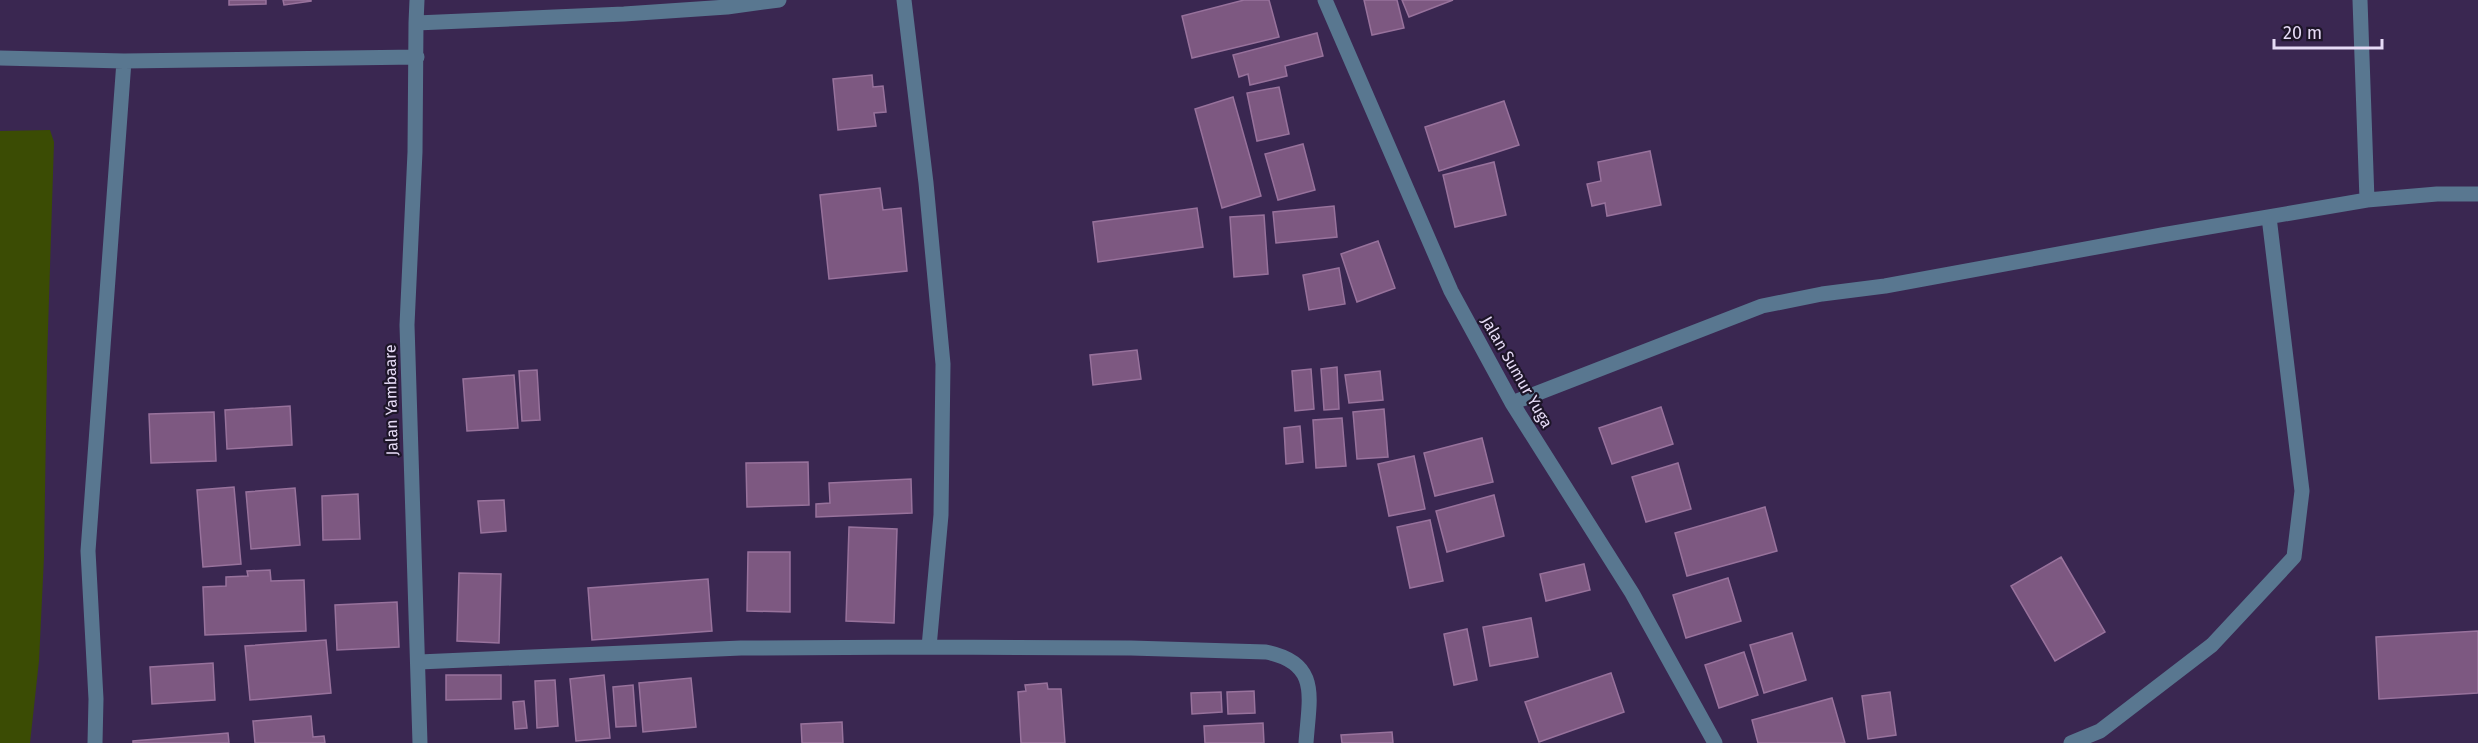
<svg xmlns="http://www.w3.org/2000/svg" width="2478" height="743" viewBox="0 0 2478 743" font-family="'Fira Sans',sans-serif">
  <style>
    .green { fill: #3b4c04 }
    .building { fill: #7d5881; stroke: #98729c; stroke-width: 1.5 }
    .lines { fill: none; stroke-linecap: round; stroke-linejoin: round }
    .minor { stroke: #597790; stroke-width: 15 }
    .labels { text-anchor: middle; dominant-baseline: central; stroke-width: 4.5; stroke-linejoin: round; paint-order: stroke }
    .street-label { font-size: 16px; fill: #e6dbf6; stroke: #1d1528 }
  </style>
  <rect width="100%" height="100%" fill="#3a2751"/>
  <path class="green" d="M50,130L54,142L47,361L44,557L39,661L30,743H0V131Z"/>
  <path class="building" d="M229,0H266V4L229,5Z
    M283,0H311V1L284,5Z
    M1244,0H1269L1279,37L1192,58L1182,16Z
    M1364,0H1397L1404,28L1372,35Z
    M1402,0H1453L1409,17Z
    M1317,33L1323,56L1285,66L1287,76L1250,85L1248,74L1239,77L1233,55Z
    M872,75L873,87L883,86L886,112L874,113L876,126L838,130L833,79Z
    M1279,87L1289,134L1257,141L1247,93Z
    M1233,97L1261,196L1222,208L1195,109Z
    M1504,101L1519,145L1439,171L1425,127Z
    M1303,144L1315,190L1278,200L1265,154Z
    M1650,151L1661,205L1607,216L1605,203L1592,206L1587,184L1601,181L1598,162Z
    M1494,162L1506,215L1455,227L1443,175Z
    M880,188L883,210L901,208L907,271L829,279L820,195Z
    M1334,206L1337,237L1276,243L1273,212Z
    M1197,208L1203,247L1098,262L1093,222Z
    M1264,215L1268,274L1234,277L1230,217Z
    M1378,241L1395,288L1357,302L1341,254Z
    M1339,268L1345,304L1309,310L1303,275Z
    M1137,350L1141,379L1093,385L1090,355Z
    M1337,367L1339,409L1324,410L1321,369Z
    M1311,369L1314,409L1295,411L1292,371Z
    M537,370L540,420L522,421L519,371Z
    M1380,371L1383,400L1349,403L1345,375Z
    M514,375L518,428L467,431L463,379Z
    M290,406L292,445L227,449L225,410Z
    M1661,407L1673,444L1612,464L1599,428Z
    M1384,409L1388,457L1357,459L1353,412Z
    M214,412L216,461L151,463L149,414Z
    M1342,418L1346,466L1316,468L1313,420Z
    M1300,426L1303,462L1286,464L1284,428Z
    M1482,438L1493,482L1435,496L1424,453Z
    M1414,456L1425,509L1389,516L1378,464Z
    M808,462L809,505L747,507L746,463Z
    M1678,463L1691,509L1646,522L1632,477Z
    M911,479L912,513L816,517V504L830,503L829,483Z
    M234,487L241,564L203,567L197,490Z
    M295,488L300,545L251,549L246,492Z
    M358,494L360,539L323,540L322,496Z
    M1494,495L1504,536L1447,552L1436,511Z
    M504,500L506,531L481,533L478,501Z
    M1765,507L1777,551L1687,576L1675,533Z
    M1430,520L1443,581L1410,588L1397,527Z
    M849,527L897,529L894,623L846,621Z
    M748,552H790V612L747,611Z
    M2061,557L2105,632L2055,661L2011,586Z
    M1584,564L1590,590L1546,601L1540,574Z
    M270,570L271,581L304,580L306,631L205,635L203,587L226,586V577L248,576L247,571Z
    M459,573L501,574L499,643L457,641Z
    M1728,578L1741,621L1686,638L1673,595Z
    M708,579L712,631L592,640L588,588Z
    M397,602L399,647L337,650L335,605Z
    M1531,618L1538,657L1490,666L1483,627Z
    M1467,629L1477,680L1454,685L1444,634Z
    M2478,631V693L2379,699L2376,637Z
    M1792,633L1806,680L1764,693L1750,645Z
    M326,640L331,693L250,700L245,646Z
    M1744,652L1758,695L1719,708L1705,665Z
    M213,663L215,700L152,704L150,667Z
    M1611,673L1624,712L1539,742L1525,702Z
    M446,675H501V699L446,700Z
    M604,675L610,738L576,741L570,679Z
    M691,678L696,727L643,732L639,683Z
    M555,680L558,726L537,728L535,681Z
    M1047,683L1048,689H1061L1065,743H1021L1018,692L1026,691L1025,685Z
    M633,685L636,726L616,727L613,687Z
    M1254,691L1255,713L1228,714L1227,692Z
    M1221,692L1222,712L1192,714L1191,693Z
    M1890,692L1896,735L1868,739L1862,696Z
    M1832,698L1845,743H1758L1752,720Z
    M524,701L527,728L515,729L513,702Z
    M311,716L313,737L324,736L325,743H255L253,721Z
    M842,722L843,743H802L801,724Z
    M1263,723L1264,743H1205L1204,726Z
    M1392,732L1393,743H1342L1341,735Z
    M228,733L229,743H133V741Z"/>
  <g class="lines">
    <path class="minor" d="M1325,0L1451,291L1512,403L1632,593L1715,743
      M2360,0L2367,200
      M416,23L417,0
      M0,58L124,61L417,57
      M1512,403L1762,306L1822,294L1885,286L2162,235L2367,200L2437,194H2478
      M929,647L1131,648L1266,652C1321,663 1309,698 1306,743
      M419,662L741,648L929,647L941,515L943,364L926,183L904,0
      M95,743L96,699L88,551L124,61
      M420,743L407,325L415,152L416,23L624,14L727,7L779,0
      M2071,743L2100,731L2212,645L2294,557L2302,491L2269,217"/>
  </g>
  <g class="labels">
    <g class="street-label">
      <text transform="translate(1517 372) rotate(60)">Jalan Sumur Yuga</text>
      <text transform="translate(391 400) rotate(-91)">Jalan Yambaare</text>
    </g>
  </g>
  <path d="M2274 39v9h108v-9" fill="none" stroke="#e6dbf6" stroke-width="3"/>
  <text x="2283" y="39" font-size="18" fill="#e6dbf6" stroke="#1d1528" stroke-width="4.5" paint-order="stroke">20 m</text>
</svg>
